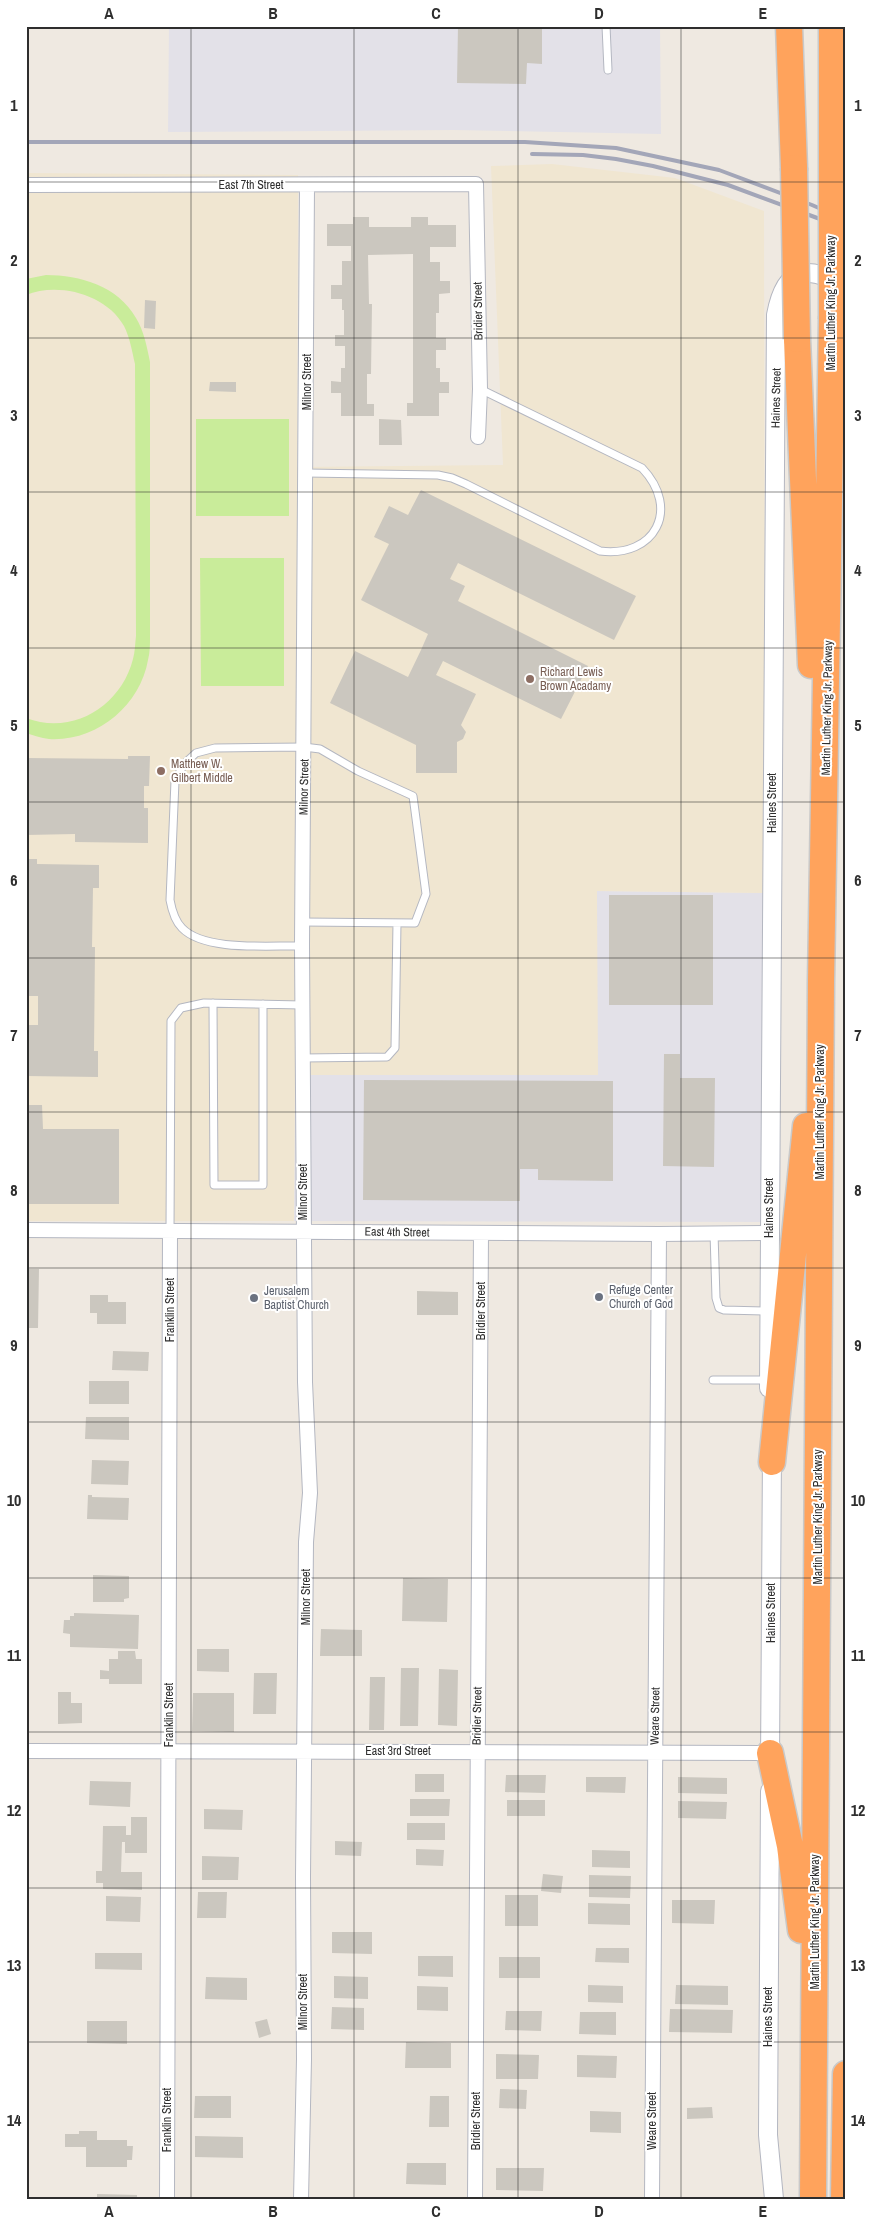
<svg xmlns="http://www.w3.org/2000/svg" width="872" height="2225" viewBox="0 0 872 2225" font-family="'Archivo Narrow',sans-serif">
  <style>
    .industrial { fill: #e3e1e8 }
    .education { fill: #f0e6d1 }
    .pitch { fill: #c9ec9a }
    .building { fill: #cbc7bf }
    .lines { fill: none; stroke-linecap: round; stroke-linejoin: round }
    .service-casing { stroke: #b4b7c1; stroke-width: 9 }
    .minor-casing { stroke: #b4b7c1; stroke-width: 16 }
    .tertiary-casing { stroke: #b4b7c1; stroke-width: 20 }
    .motorway-casing { stroke: #c9c9c9; stroke-width: 29 }
    .service { stroke: #fff; stroke-width: 7 }
    .minor { stroke: #fff; stroke-width: 14 }
    .tertiary { stroke: #fff; stroke-width: 18 }
    .motorway { stroke: #ffa35c; stroke-width: 26 }
    .rail { stroke: #a3a6b8; stroke-width: 4 }
    .motorway-bridge-casing { stroke: #c9c9c9; stroke-width: 29; stroke-linecap: butt }
    .motorway-bridge { stroke: #ffa35c; stroke-width: 26 }
    .grid { fill: none; stroke: #2e2e2e; stroke-width: 1; stroke-opacity: 0.55 }
    .education-dot { fill: #8d6e63; stroke: #fff; stroke-width: 2 }
    .worship-dot { fill: #6b7280; stroke: #fff; stroke-width: 2 }
    .labels { text-anchor: middle; dominant-baseline: central; stroke-width: 4; stroke-linejoin: round; paint-order: stroke }
    .street-label { font-size: 12px; fill: #2e2e2e; stroke: #fff }
    .education-label { font-size: 12px; fill: #785e54; stroke: #fff; text-anchor: start }
    .worship-label { font-size: 12px; fill: #5b616d; stroke: #fff; text-anchor: start }
    .neatline { fill: none; stroke: #2e2e2e; stroke-width: 2 }
    .grid-label { font-size: 16px; text-anchor: middle; font-weight: bold; fill: #2e2e2e }
  </style>
  <rect width="100%" height="100%" fill="#efe9e1"/>
  <path class="industrial" d="M169,26H660L661,134L453,130L168,132Z
    M597,891L765,893V1222L294,1221L295,1075H597Z"/>
  <path class="education" d="M552,164L675,178L764,211L765,893L597,891L598,1075H295L294,1221H26V173L298,175L297,467L503,465L491,166Z"/>
  <path class="pitch" d="M46,275C80,275 118,286 136,318C144,331 147,347 150,362V637C150,645 150,652 148,660C140,706 96,742 49,739C41,738 33,735 26,733V718C73,736 121,706 133,659C135,652 135,644 136,636L135,364C132,351 130,338 124,326C106,294 58,282 26,295V279Z
    M196,419H289V516H196Z
    M200,558H284V686H201Z"/>
  <path class="building" d="M458,26H542V64L527,63L526,84L457,83Z
    M353,217H369V227H411V217H428V225H456V247H430V262H440V281H450V293L439,294V313H436V338H446V350H436V368H440V382H449V393H439V416H407V403H413V254L368,255L369,304H372L371,374H367V404H374V416H341V393H331V381L341,382V368H345V346H335V335H344V310H342V299H331V285H342V261H351V246H327V224H353Z
    M145,300L156,301L155,329L144,328Z
    M210,382H236V392L209,391Z
    M379,419L401,420L402,445H379Z
    M421,490L636,596L614,640L458,563L450,579L465,586L458,601L588,666L561,719L443,661L436,675L476,694L461,725L466,732L463,739L457,742V773H416V745L330,703L355,651L408,677L421,650L428,634L361,600L389,544L374,537L389,506L408,515Z
    M128,756H150L149,786H144V808H148V843L75,842V834L26,835V758L128,759Z
    M26,859H37V864L99,865V888H93L92,947H95L94,1051H98V1077L26,1076V1025H38V996H26Z
    M609,895H713V1005H609Z
    M664,1054H680V1078H715L714,1167L663,1166Z
    M364,1080L613,1081V1181L538,1180V1169H520V1201L363,1200Z
    M26,1105H42L43,1129H119V1204H26Z
    M26,1269H39L38,1328H26Z
    M417,1291L458,1292V1315H417Z
    M90,1295H108V1302H126V1324H97V1313H90Z
    M113,1351L149,1352L148,1371L112,1370Z
    M89,1381H129V1404H89Z
    M86,1417H129V1440L85,1439Z
    M92,1460L129,1461L128,1485L91,1484Z
    M88,1495H92V1497L129,1498L128,1520L87,1519Z
    M93,1575L129,1576V1598L124,1599V1602H93Z
    M403,1578L448,1579L447,1622L402,1621Z
    M74,1613L139,1615L138,1649L70,1647V1634L63,1633L64,1620H70V1616H74Z
    M321,1629L362,1630V1656H320Z
    M197,1649H229V1672L197,1671Z
    M118,1651H135L136,1659H142V1684H109V1679H100V1670L109,1671V1659H118Z
    M401,1668H419L418,1726H400Z
    M439,1669L458,1670L457,1726L438,1725Z
    M254,1673H277L276,1714H253Z
    M370,1677H385L384,1730H369Z
    M58,1692H71V1703H82V1723L58,1724Z
    M193,1693H234V1732L192,1731Z
    M415,1774H444V1792H415Z
    M506,1775H546L545,1793L505,1792Z
    M586,1777H626L625,1793L586,1792Z
    M678,1777L727,1778V1794L678,1793Z
    M90,1781L131,1782L130,1807L89,1805Z
    M410,1799H450L449,1816H410Z
    M507,1800H545V1816H507Z
    M678,1801L727,1802L726,1819L678,1818Z
    M204,1809L243,1810L242,1830L204,1829Z
    M131,1817H147V1853H125V1842H122L121,1872H142V1890L103,1889V1883H96V1871H102L103,1826H126V1835H131Z
    M407,1823H445V1840H407Z
    M335,1841L362,1842L361,1856L335,1855Z
    M416,1849L444,1850L443,1866L416,1865Z
    M592,1850L630,1851V1868L592,1867Z
    M202,1856L239,1857L238,1880H202Z
    M543,1874L563,1876L561,1893L541,1891Z
    M589,1875L631,1876L630,1898L589,1897Z
    M198,1892H227L226,1918H197Z
    M505,1895H538V1926H505Z
    M106,1896L141,1897L140,1922L106,1921Z
    M672,1900H715L714,1924L672,1923Z
    M588,1903L630,1904V1925L588,1924Z
    M332,1932H372V1954L332,1953Z
    M26,1937H29V1964H26Z
    M596,1948H629V1963L595,1962Z
    M95,1953H142V1970L95,1969Z
    M418,1956H453V1977L418,1976Z
    M499,1957H540V1978H499Z
    M334,1976L368,1977V1999L334,1998Z
    M206,1977L247,1978V2000L205,1999Z
    M588,1985L623,1986V2003L588,2002Z
    M676,1985L728,1986V2005L675,2004Z
    M417,1986L448,1987V2011L417,2010Z
    M332,2007L364,2008V2030L331,2029Z
    M670,2009L733,2010L732,2033L669,2032Z
    M506,2011H542L541,2031L505,2030Z
    M580,2012H616V2035L579,2034Z
    M267,2019L271,2034L259,2038L255,2022Z
    M87,2021H127V2044L87,2043Z
    M406,2042L451,2043V2068H405Z
    M496,2054L539,2055L538,2079H496Z
    M577,2055L617,2056L616,2078L577,2077Z
    M500,2089L527,2090L526,2109L499,2108Z
    M195,2096H231V2118H194Z
    M430,2096H449V2127H429Z
    M712,2107L713,2118L687,2119V2108Z
    M590,2111L621,2112V2133L590,2132Z
    M79,2131H97V2140H127V2146H133L132,2160H127V2167H86V2147H65V2134H79Z
    M195,2136L243,2137V2158L195,2157Z
    M407,2163H446V2185L406,2184Z
    M496,2168H544L543,2191L496,2190Z
    M97,2194L137,2195V2199H97Z"/>
  <g class="lines">
    <g class="service-casing">
      <path id="service" d="M606,26L608,70
        M306,473L438,475L452,478L466,484L600,551C655,558 681,509 642,468L480,389
        M302,946C271,945 205,952 182,928C175,921 172,911 170,900L175,781L184,764L196,753L215,748L304,747L320,749L358,771L413,796L426,894L415,923L302,922
        M213,1003L214,1185H263V1004
        M303,1058L387,1057L395,1048L397,923
        M170,1231L171,1021L181,1008L204,1003L302,1005
        M714,1233L716,1298L719,1308L724,1310L769,1311
        M713,1380H768"/>
    </g>
    <g class="minor-casing">
      <path id="minor" d="M26,185L476,184L480,389L478,437
        M26,1230L659,1234L768,1233
        M26,1751L770,1753
        M167,2199L170,1231
        M301,2199L304,2059L303,1877L306,1542L310,1493L305,1382L302,946L307,186
        M475,2199L481,1233
        M652,2199L659,1234"/>
    </g>
    <g class="tertiary-casing">
      <path id="tertiary" d="M769,1388L776,315C785,266 807,265 846,286
        M770,1763L772,1451
        M770,1791L768,2135L774,2199"/>
    </g>
    <g class="motorway-casing">
      <path id="motorway" d="M789,26L794,168
        M797,339L811,665
        M772,1462L806,1126
        M770,1753L790,1846L801,1930
        M813,2199L821,981L832,319
        M844,2199L846,2074"/>
    </g>
    <use href="#service" class="service"/>
    <use href="#minor" class="minor"/>
    <use href="#tertiary" class="tertiary"/>
    <use href="#motorway" class="motorway"/>
    <path class="rail" d="M26,142H525L616,148L719,170L812,205L846,220
      M532,154L583,155L616,159L653,166L728,185L820,219L846,236"/>
    <g class="motorway-bridge-casing">
      <path id="motorway-bridge" d="M794,168L797,339
        M832,319V26"/>
    </g>
    <use href="#motorway-bridge" class="motorway-bridge"/>
  </g>
  <path class="grid" d="M191,26V2199M354,26V2199M518,26V2199M681,26V2199M26,182H846M26,338H846M26,492H846M26,648H846M26,802H846M26,958H846M26,1112H846M26,1268H846M26,1422H846M26,1578H846M26,1732H846M26,1888H846M26,2042H846"/>
  <g class="education-dot">
    <circle cx="530" cy="679" r="5"/>
    <circle cx="161" cy="771" r="5"/>
  </g>
  <g class="worship-dot">
    <circle cx="599" cy="1297" r="5"/>
    <circle cx="254" cy="1298" r="5"/>
  </g>
  <g class="labels">
    <g class="street-label">
      <text x="251" y="185">East 7th Street</text>
      <text transform="translate(831 303) rotate(-90)">Martin Luther King Jr. Parkway</text>
      <text transform="translate(478 311) rotate(-91)">Bridier Street</text>
      <text transform="translate(307 382) rotate(-90)">Milnor Street</text>
      <text transform="translate(776 398) rotate(-89)">Haines Street</text>
      <text transform="translate(827 708) rotate(-89)">Martin Luther King Jr. Parkway</text>
      <text transform="translate(304 787) rotate(-89)">Milnor Street</text>
      <text transform="translate(772 803) rotate(-90)">Haines Street</text>
      <text transform="translate(820 1112) rotate(-90)">Martin Luther King Jr. Parkway</text>
      <text transform="translate(303 1192) rotate(-90)">Milnor Street</text>
      <text transform="translate(769 1208) rotate(-90)">Haines Street</text>
      <text transform="translate(397 1232) rotate(1)">East 4th Street</text>
      <text transform="translate(170 1310) rotate(-90)">Franklin Street</text>
      <text transform="translate(481 1311) rotate(-90)">Bridier Street</text>
      <text transform="translate(818 1517) rotate(-90)">Martin Luther King Jr. Parkway</text>
      <text transform="translate(306 1597) rotate(-90)">Milnor Street</text>
      <text transform="translate(771 1613) rotate(-90)">Haines Street</text>
      <text transform="translate(169 1715) rotate(-90)">Franklin Street</text>
      <text transform="translate(477 1716) rotate(-89)">Bridier Street</text>
      <text transform="translate(655 1716) rotate(-89)">Weare Street</text>
      <text x="398" y="1751">East 3rd Street</text>
      <text transform="translate(815 1922) rotate(-90)">Martin Luther King Jr. Parkway</text>
      <text transform="translate(303 2002) rotate(-90)">Milnor Street</text>
      <text transform="translate(768 2017) rotate(-90)">Haines Street</text>
      <text transform="translate(167 2120) rotate(-90)">Franklin Street</text>
      <text transform="translate(476 2121) rotate(-90)">Bridier Street</text>
      <text transform="translate(652 2121) rotate(-90)">Weare Street</text>
    </g>
    <g class="education-label">
      <text x="540" y="672">Richard Lewis<tspan x="540" dy="14">Brown Acadamy</tspan></text>
      <text x="171" y="764">Matthew W.<tspan x="171" dy="14">Gilbert Middle</tspan></text>
    </g>
    <g class="worship-label">
      <text x="609" y="1290">Refuge Center<tspan x="609" dy="14">Church of God</tspan></text>
      <text x="264" y="1291">Jerusalem<tspan x="264" dy="14">Baptist Church</tspan></text>
    </g>
  </g>
  <rect width="872" height="2225" fill="none" stroke="#ffffff" stroke-width="55"/>
  <rect x="28" y="28" width="816" height="2170" class="neatline"/>
  <g class="grid-label">
    <text x="109" y="19">A</text>
    <text x="273" y="19">B</text>
    <text x="436" y="19">C</text>
    <text x="599" y="19">D</text>
    <text x="763" y="19">E</text>
    <text x="14" y="111">1</text>
    <text x="858" y="111">1</text>
    <text x="14" y="266">2</text>
    <text x="858" y="266">2</text>
    <text x="14" y="421">3</text>
    <text x="858" y="421">3</text>
    <text x="14" y="576">4</text>
    <text x="858" y="576">4</text>
    <text x="14" y="731">5</text>
    <text x="858" y="731">5</text>
    <text x="14" y="886">6</text>
    <text x="858" y="886">6</text>
    <text x="14" y="1041">7</text>
    <text x="858" y="1041">7</text>
    <text x="14" y="1196">8</text>
    <text x="858" y="1196">8</text>
    <text x="14" y="1351">9</text>
    <text x="858" y="1351">9</text>
    <text x="14" y="1506">10</text>
    <text x="858" y="1506">10</text>
    <text x="14" y="1661">11</text>
    <text x="858" y="1661">11</text>
    <text x="14" y="1816">12</text>
    <text x="858" y="1816">12</text>
    <text x="14" y="1971">13</text>
    <text x="858" y="1971">13</text>
    <text x="14" y="2126">14</text>
    <text x="858" y="2126">14</text>
    <text x="109" y="2217">A</text>
    <text x="273" y="2217">B</text>
    <text x="436" y="2217">C</text>
    <text x="599" y="2217">D</text>
    <text x="763" y="2217">E</text>
  </g>
</svg>
